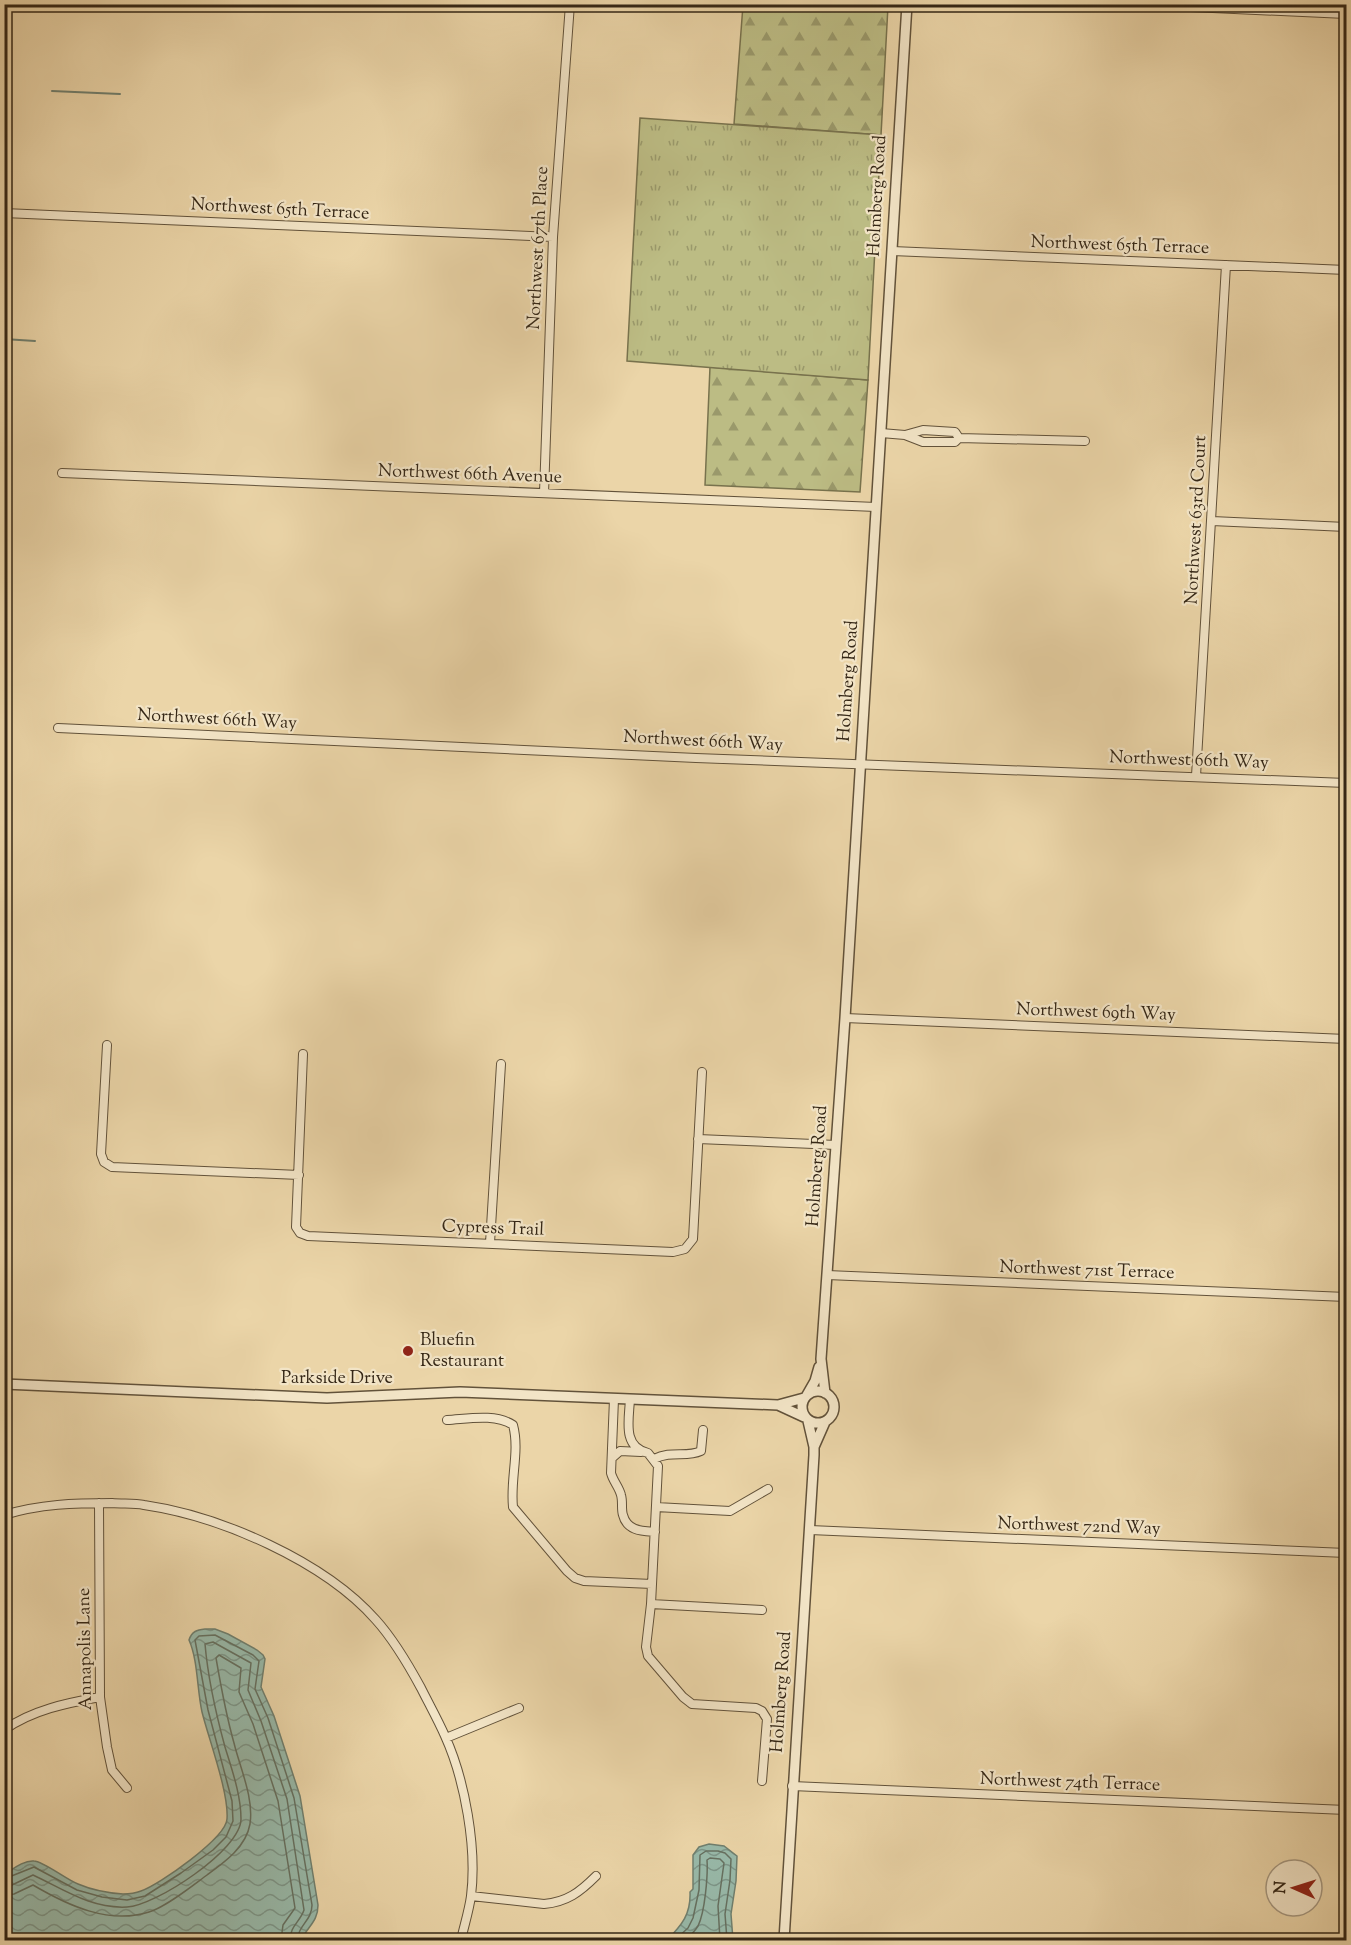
<svg xmlns="http://www.w3.org/2000/svg" width="1351" height="1945" viewBox="0 0 1351 1945" font-family="'Sorts Mill Goudy',serif">
  <style>
    .forest { fill: url(#forest-firs); stroke: #78724d; stroke-width: 1.5 }
    .park { fill: url(#park-tufts); stroke: #78724d; stroke-width: 1.5 }
    .water { fill: url(#water-waves); stroke: #707f6e; stroke-width: 1.5 }
    .lines { fill: none; stroke-linecap: round; stroke-linejoin: round }
    .shore { stroke: #667060; stroke-width: 1.5 }
    .stream { stroke: #707f6e; stroke-width: 2 }
    .minor-casing { stroke: #62523a; stroke-width: 10 }
    .tertiary-casing { stroke: #62523a; stroke-width: 12 }
    .minor { stroke: #f2e4c6; stroke-width: 8 }
    .tertiary { stroke: #f2e4c6; stroke-width: 9 }
    .poi-dot { fill: #8f2418; stroke: #f2e4c6; stroke-width: 2 }
    .labels { text-anchor: middle; dominant-baseline: central; stroke-width: 4.5; stroke-linejoin: round; paint-order: stroke }
    .street-label { font-size: 18px; fill: #352716; stroke: #f2e4c6 }
    .poi-label { font-size: 18px; fill: #352716; stroke: #f2e4c6; text-anchor: start }
  </style>
  <defs>
    <pattern id="forest-firs" width="22" height="20" patternUnits="userSpaceOnUse" patternTransform="scale(1.5)"><rect width="22" height="20" fill="#bcbc84"/><path d="M5 1l3.5 6h-7zM16 11l3.5 6h-7z" fill="#9a996b"/></pattern>
    <pattern id="park-tufts" width="24" height="20" patternUnits="userSpaceOnUse" patternTransform="scale(1.5)"><rect width="24" height="20" fill="#bcbc84"/><path d="M3 7l-1-3M5 7V3M7 7l1-3M15 17l-1-3M17 17v-4M19 17l1-3" fill="none" stroke="#9a996b"/></pattern>
    <pattern id="water-waves" width="16" height="10" patternUnits="userSpaceOnUse" patternTransform="scale(1.5)"><rect width="16" height="10" fill="#98b9a9"/><path d="M0 5q4-4 8 0t8 0" fill="none" stroke="#7d9689"/></pattern>
  </defs>
  <rect width="100%" height="100%" fill="#ebd5a8"/>
  <filter id="stains"><feTurbulence type="fractalNoise" baseFrequency=".00333" numOctaves="4"/><feColorMatrix values="0 0 0 0 .2 0 0 0 0 .09 0 0 0 0 .02 0 0 0 .5 -.17"/></filter>
  <radialGradient id="worn" r=".72"><stop offset=".6" stop-color="#630" stop-opacity="0"/><stop offset="1" stop-color="#630" stop-opacity=".3"/></radialGradient>
  <path class="forest" d="M863,4L888,6L881,135L734,124L743,5Z
    M710,367L868,380L860,492L705,485Z"/>
  <path class="park" d="M640,118L881,135L868,380L627,361Z"/>
  <path class="water" d="M205,1629H215L228,1634L257,1650L263,1655L265,1659L261,1687L274,1716L300,1796L318,1905C318,1919 311,1924 304,1935V1940L293,1938L285,1940H5V1874C13,1869 24,1860 34,1861C43,1861 67,1880 78,1884C92,1890 108,1893 123,1894C129,1894 136,1893 141,1891C159,1885 226,1838 227,1819C229,1793 209,1740 202,1712C197,1690 198,1660 189,1640C192,1631 197,1630 205,1629Z
    M709,1844L724,1846L737,1856L736,1881L731,1914L733,1940H667C682,1925 691,1914 690,1892L693,1889V1855L699,1847Z"/>
  <g class="lines">
    <path class="shore" d="M4,1879L34,1867L77,1890L102,1897L127,1900L145,1896L181,1873L213,1850L226,1837L233,1821L232,1801L208,1710L195,1640L199,1636L215,1635L253,1655L259,1661L255,1689L268,1718L294,1798L312,1905C312,1921 297,1926 298,1940
      M4,1886L12,1885L33,1875C63,1889 91,1909 127,1907C155,1906 241,1850 241,1819C241,1795 232,1770 225,1747C216,1714 208,1679 205,1644L213,1642L251,1663L248,1690L261,1721L287,1799L304,1910C300,1922 290,1926 290,1940
      M4,1895L14,1894L33,1885C67,1905 109,1925 149,1912C166,1907 192,1886 207,1875C225,1862 246,1847 250,1824C254,1798 240,1768 234,1743C226,1715 221,1687 216,1658L219,1655L241,1668L239,1692L253,1724L278,1801L295,1908L283,1925L281,1940
      M675,1940L688,1928L693,1918L699,1890L700,1855L706,1851H718L725,1853L731,1859L730,1880L725,1914L727,1940
      M686,1940C690,1936 695,1931 698,1926C705,1912 708,1875 707,1860L710,1858L720,1859L724,1863L718,1906L720,1940"/>
    <path class="stream" d="M52,91L120,94
      M4,339L35,341"/>
    <g class="minor-casing">
      <path id="minor" d="M1126,4L1346,14
        M4,213L553,237
        M892,251L1346,270
        M881,433L905,435L923,442H955L959,438L1085,441
        M905,435L923,430L955,432L959,438
        M62,473L876,507
        M544,493L553,237L570,4
        M1212,521L1346,527
        M58,728L696,758L1346,783
        M1196,776L1226,265
        M845,1018L1346,1039
        M107,1045L101,1154L104,1162L112,1167L299,1175
        M303,1054L296,1227L300,1233L308,1236L673,1252L685,1249L693,1239L702,1072
        M698,1139L836,1145
        M490,1243L501,1064
        M827,1275L1346,1297
        M614,1399L611,1473C613,1481 619,1487 621,1495C623,1502 621,1509 623,1515C627,1531 642,1531 655,1532
        M630,1399C629,1420 622,1447 648,1453L658,1466L651,1604L646,1647L648,1656L683,1697L692,1704L756,1708L762,1711L767,1719L762,1781
        M447,1420C467,1419 495,1413 513,1425C520,1451 510,1479 513,1507L567,1571L575,1578L584,1581L652,1584
        M612,1458L620,1451L641,1452
        M654,1459C672,1450 686,1458 701,1451L703,1430
        M99,1503L100,1697L107,1747L112,1770L127,1788
        M656,1507L730,1511L768,1489
        M4,1515C40,1504 75,1503 112,1503C123,1504 134,1503 144,1505C220,1516 324,1561 376,1620C394,1640 408,1664 421,1688C429,1704 438,1720 445,1736C465,1780 477,1848 471,1896C469,1911 464,1926 461,1940
        M810,1530L1346,1553
        M651,1604L762,1610
        M4,1730C32,1710 67,1703 100,1697
        M446,1738L519,1708
        M792,1786L1346,1810
        M471,1896L544,1904C567,1902 580,1892 596,1876"/>
    </g>
    <g class="tertiary-casing">
      <path id="tertiary" d="M4,1384L327,1398L460,1392L778,1405L804,1398
        M802 1407a16 16 0 1 1 32 0a16 16 0 1 1-32 0Z
        M825,1393L821,1359L845,1018L907,4
        M807,1395L815,1381L819,1367
        M778,1405L804,1417
        M814,1447L825,1422
        M784,1940L814,1455V1447L808,1421"/>
    </g>
    <use href="#minor" class="minor"/>
    <use href="#tertiary" class="tertiary"/>
  </g>
  <circle class="poi-dot" cx="408" cy="1351" r="6"/>
  <g class="labels">
    <g class="street-label">
      <text transform="translate(878 196) rotate(-87)">Holmberg Road</text>
      <text transform="translate(280 210) rotate(3)">Northwest 65th Terrace</text>
      <text transform="translate(1120 246) rotate(2)">Northwest 65th Terrace</text>
      <text transform="translate(539 248) rotate(-87)">Northwest 67th Place</text>
      <text transform="translate(470 475) rotate(2)">Northwest 66th Avenue</text>
      <text transform="translate(1197 520) rotate(-87)">Northwest 63rd Court</text>
      <text transform="translate(849 681) rotate(-86)">Holmberg Road</text>
      <text transform="translate(217 720) rotate(3)">Northwest 66th Way</text>
      <text transform="translate(703 742) rotate(3)">Northwest 66th Way</text>
      <text transform="translate(1189 761) rotate(2)">Northwest 66th Way</text>
      <text transform="translate(1096 1013) rotate(2)">Northwest 69th Way</text>
      <text transform="translate(818 1166) rotate(-86)">Holmberg Road</text>
      <text transform="translate(493 1229) rotate(2)">Cypress Trail</text>
      <text transform="translate(1087 1271) rotate(2)">Northwest 71st Terrace</text>
      <text x="337" y="1379">Parkside Drive</text>
      <text transform="translate(1079 1527) rotate(2)">Northwest 72nd Way</text>
      <text transform="translate(86 1649) rotate(-91)">Annapolis Lane</text>
      <text transform="translate(782 1692) rotate(-86)">Holmberg Road</text>
      <text transform="translate(1070 1783) rotate(2)">Northwest 74th Terrace</text>
    </g>
    <g class="poi-label">
      <text x="420" y="1341">Bluefin<tspan x="420" dy="21">Restaurant</tspan></text>
    </g>
  </g>
  <rect width="1351" height="1945" fill="none" stroke="#ebd5a8" stroke-width="24"/>
  <rect x="6" y="6" width="1339" height="1933" fill="none" stroke="#352716" stroke-width="3"/>
  <rect x="12" y="12" width="1327" height="1921" fill="none" stroke="#352716" stroke-width="1.5"/>
  <g transform="translate(1294 1888) rotate(273)"><circle r="28" fill="#f2e4c6" stroke="#a69880" stroke-width="1.5"/>
  <path d="M0-4.5L10 22L0 15L-10 22Z" fill="#8f2418"/>
  <text y="-9" font-size="16" font-weight="bold" text-anchor="middle" fill="#352716">N</text>
  </g>
  <rect width="100%" height="100%" filter="url(#stains)"/>
  <rect width="100%" height="100%" fill="url(#worn)"/>
</svg>
